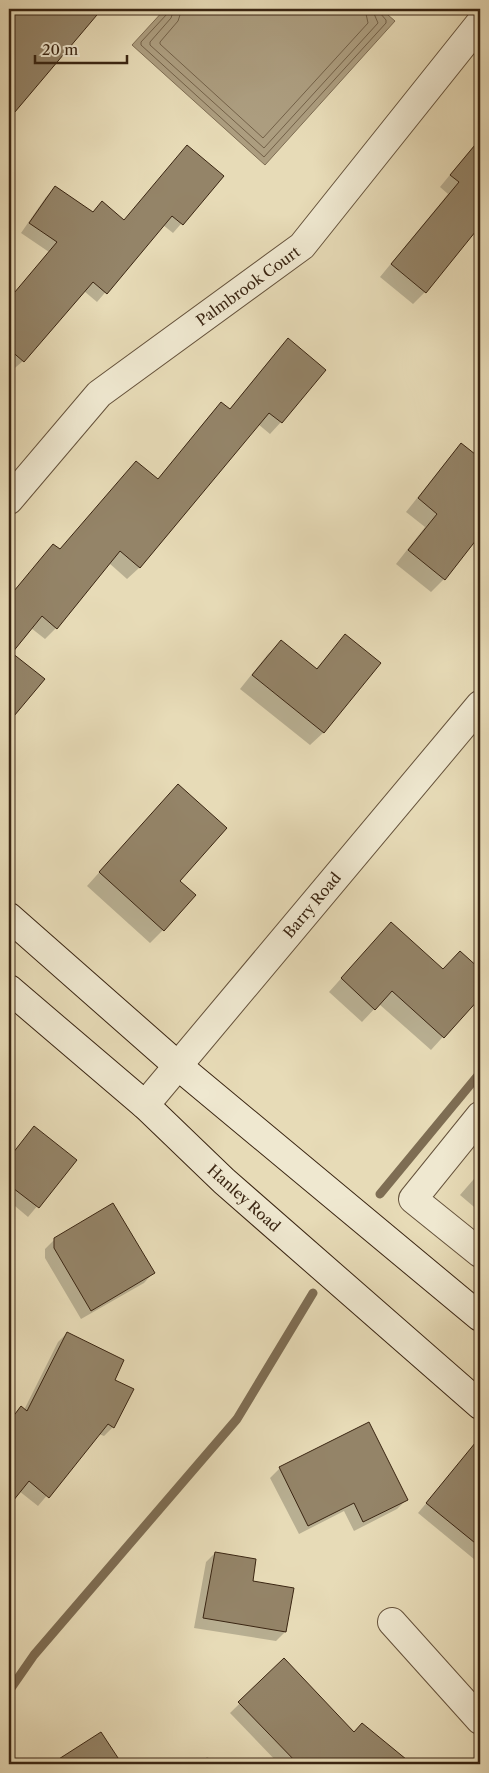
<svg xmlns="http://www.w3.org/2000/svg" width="489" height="1773" viewBox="0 0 489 1773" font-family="'Libre Caslon Text',serif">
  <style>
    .water { fill: #ac9d7f; stroke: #7e6d53 }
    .shadow { fill: #0003 }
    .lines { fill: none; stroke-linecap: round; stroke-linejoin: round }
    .shore { stroke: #736148; stroke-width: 1 }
    .stream { stroke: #7e6d53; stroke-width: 9 }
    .building { fill: #948468; stroke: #3a2512 }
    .minor-casing { stroke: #65523b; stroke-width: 30 }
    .secondary-casing { stroke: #3a2512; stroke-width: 30 }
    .minor { stroke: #efe8d0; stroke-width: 28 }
    .secondary { stroke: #efe8d0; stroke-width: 28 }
    .labels { text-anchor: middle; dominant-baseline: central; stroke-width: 4; stroke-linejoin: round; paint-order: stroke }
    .street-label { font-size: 15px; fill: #3a2512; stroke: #efe8d0 }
  </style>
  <rect width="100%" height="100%" fill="#e7dbb7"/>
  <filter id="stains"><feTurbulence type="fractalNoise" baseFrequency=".004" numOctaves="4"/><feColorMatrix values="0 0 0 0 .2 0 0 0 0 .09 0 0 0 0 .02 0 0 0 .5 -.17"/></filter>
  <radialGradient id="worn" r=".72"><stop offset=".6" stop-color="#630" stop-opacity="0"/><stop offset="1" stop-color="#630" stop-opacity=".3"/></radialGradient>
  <path class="water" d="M165,9H381L395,21L265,165L132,45Z"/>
  <path class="shadow" d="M9,9H100L9,116Z
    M480,138V220L473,228L475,230L425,292L413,304L380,277L448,194L440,187Z
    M222,177L173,233L163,225L97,302L84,291L23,361L9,373V299L49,252L21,233L46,197L55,188L92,213L124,221Z
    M288,340L281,422L270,434L258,424L139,568L127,579L109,563L56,628L45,639L31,628L10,653L43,679L9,718V596L54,545L59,550L157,480L210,415L221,403L229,410L277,351Z
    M461,445L480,460V533L444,579L431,592L396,564L425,527L406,512L449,458Z
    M345,636L379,663L323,733L310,745L240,689L268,654L281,642L315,670Z
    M165,799L178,881L163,930L150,943L87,886Z
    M378,937L443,970L460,952L480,971V996L431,1050L379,1004L362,1022L329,992Z
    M34,1128L76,1160L28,1217L9,1201V1157Z
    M480,1172V1212L460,1195Z
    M55,1239L153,1273L144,1283L81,1319L45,1258V1249Z
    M67,1333L113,1380V1427L104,1436L99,1434L38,1506L19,1491L9,1504V1421L21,1408L24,1410L58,1342Z
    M468,1453L480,1463V1564L418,1513Z
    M280,1468L407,1499L397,1509L354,1531L344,1511L299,1534L270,1478Z
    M9,1534L15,1538L9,1545Z
    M215,1553L251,1582L285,1632L276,1641L194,1628L206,1562Z
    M284,1660L354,1733L399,1756L392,1764H279L230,1713Z
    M101,1733L121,1764H54Z
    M207,1757L220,1764H199Z"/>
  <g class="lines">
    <path class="shore" d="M168,9L167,14L141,42V45L264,157L386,23V20L380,13L379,9
      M174,9L171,18L150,42V45L264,148L378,23L372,9
      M182,9L178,21L160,42V44L263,138L368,23L365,9"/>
    <path class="stream" d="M380,1194L480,1073
      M9,1691L34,1655L237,1419L313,1293"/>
  </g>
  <path class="building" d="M9,9H102L9,119Z
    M480,139V226L426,293L391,264L459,182L450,175Z
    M187,145L224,176L183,225L172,216L107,294L93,282L24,362L9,349V299L57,242L29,223L55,186L93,212L102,201L124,220Z
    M288,338L326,370L282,423L269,413L140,568L120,551L57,629L42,616L12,653L45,679L9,722V597L53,544L60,549L136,461L158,479L221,402L230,409Z
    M461,443L480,458V535L445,580L408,550L437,514L418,498Z
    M345,634L381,663L324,733L252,675L281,640L317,669Z
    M178,784L227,828L180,881L196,895L164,931L99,872Z
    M391,922L443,969L460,951L480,969V998L444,1038L392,991L375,1010L341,978Z
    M34,1126L77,1160L39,1208L9,1185V1158Z
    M113,1203L155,1273L91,1311L54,1248V1238Z
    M67,1332L124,1360L115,1380L134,1389L114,1428L108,1424L49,1498L29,1481L9,1506V1422L21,1406L27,1411Z
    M369,1422L408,1500L363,1522L354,1503L308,1526L279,1467Z
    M480,1437V1547L426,1503Z
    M215,1552L256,1559L253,1581L294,1588L286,1632L203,1618Z
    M284,1658L354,1732L362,1723L412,1764H298L238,1702Z
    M101,1732L122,1764H51Z"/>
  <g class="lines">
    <g class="minor-casing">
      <path id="minor" d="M9,500L99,394L302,246L480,23
        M145,1105L480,705
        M480,1116L413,1199L480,1253
        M392,1622L480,1720"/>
    </g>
    <g class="secondary-casing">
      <path id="secondary" d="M9,917L177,1065L480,1317
        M9,989L145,1105L224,1181L480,1405"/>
    </g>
    <use href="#minor" class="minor"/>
    <use href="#secondary" class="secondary"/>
  </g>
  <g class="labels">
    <g class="street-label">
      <text transform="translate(248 286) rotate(-36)">Palmbrook Court</text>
      <text transform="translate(312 905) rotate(-50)">Barry Road</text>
      <text transform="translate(244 1198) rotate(42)">Hanley Road</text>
    </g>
  </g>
  <rect width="489" height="1773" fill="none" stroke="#e7dbb7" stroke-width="30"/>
  <rect x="10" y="10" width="469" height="1753" fill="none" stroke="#3a2512" stroke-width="2.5"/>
  <rect x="15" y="15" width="459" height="1743" fill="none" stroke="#3a2512"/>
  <path d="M35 55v8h92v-8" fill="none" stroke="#3a2512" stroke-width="2.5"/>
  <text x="42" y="55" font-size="15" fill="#3a2512" stroke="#efe8d0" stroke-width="4" paint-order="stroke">20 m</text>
  <rect width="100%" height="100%" filter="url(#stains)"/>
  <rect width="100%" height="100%" fill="url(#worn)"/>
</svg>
